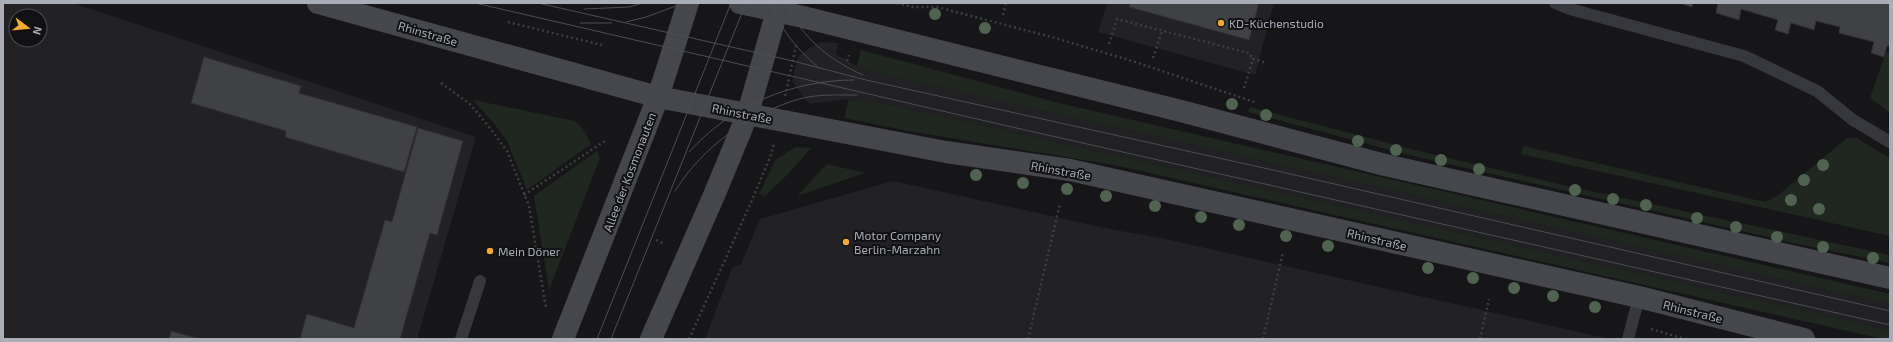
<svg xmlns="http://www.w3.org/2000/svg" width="1893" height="342" viewBox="0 0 1893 342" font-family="'Exo 2',sans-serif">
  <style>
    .built { fill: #222225; fill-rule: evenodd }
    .green { fill: #202720 }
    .building { fill: #404145; stroke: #303034 }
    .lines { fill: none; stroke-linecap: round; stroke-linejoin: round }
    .path { stroke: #3d3f44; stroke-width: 2.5; stroke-dasharray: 2 3; stroke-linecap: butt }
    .lane { stroke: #37383d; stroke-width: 12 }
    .secondary { stroke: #45474d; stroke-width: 22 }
    .tram { stroke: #4c4e54; stroke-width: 1 }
    .tree { fill: #506351 }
    .poi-dot { fill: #f1ab34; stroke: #111113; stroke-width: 1.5 }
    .labels { text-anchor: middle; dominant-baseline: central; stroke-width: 4; stroke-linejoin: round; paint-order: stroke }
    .poi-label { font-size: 12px; fill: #a8adb8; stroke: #111113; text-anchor: start }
    .street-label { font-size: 12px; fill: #a8adb8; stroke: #111113 }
  </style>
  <rect width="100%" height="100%" fill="#161618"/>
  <path class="built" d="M3,3H73L476,137L417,339H3ZM16,16H40V40H16Z
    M1107,3H1274L1255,75L1098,32Z
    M821,42L838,43L836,54L857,66L874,72L1890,304V330L887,104L849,99L809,104L792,81L798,57L808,49Z
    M893,181L1109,229L1161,238L1610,339H705L732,268L741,264L760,219Z"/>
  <path class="green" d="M861,50L1063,104L1890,294V304L874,72L857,66Z
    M1886,52L1890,53V113L1870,98Z
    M849,99L887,104L1890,330L1889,339H1883L1114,165L908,131L844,118Z
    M473,100L575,121L583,129L591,144L527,190L507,141L491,120Z
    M1250,107L1411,149L1576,188L1890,255V263L1807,246L1409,155L1248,112Z
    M1847,138H1856L1890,158V236L1521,154L1523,146L1765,202L1777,196Z
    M796,147L811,148L788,174L765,196L759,194L776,159Z
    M597,151L600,158L549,290L534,196Z
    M827,164L865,173L797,196Z"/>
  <path class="building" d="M1130,3H1259L1249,40L1129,7Z
    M1680,3H1693L1692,7Z
    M1718,3H1890V46H1887L1884,57L1871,53L1874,42L1839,33L1840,27L1816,21L1814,30L1791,23L1788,34L1775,30L1778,20L1741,9L1739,20L1716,13Z
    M204,57L301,86L299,93L417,127L404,172L285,137L286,131L191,103Z
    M418,128L463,141L437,235L430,233L400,339H300L307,314L354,328L385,220L392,222Z
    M171,331L200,339H169Z"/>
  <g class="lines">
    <path class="path" d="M897,3L913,7H937L1055,38L1132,61L1257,103
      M1003,15L1006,3
      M508,22L602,45
      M1109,44L1117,19L1249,53L1253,59
      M1153,58L1162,31
      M847,61L849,55
      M441,83L470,104L490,128L507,151L529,206L546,308
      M1244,88L1253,59L1267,63
      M785,96L797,42
      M524,195L605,141
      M656,240L665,244
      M1651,329L1685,339
      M689,339L749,207L771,155L774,143
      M1028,339L1060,204
      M1263,339L1283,252
      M1480,339L1489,299"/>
    <path class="lane" d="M1555,3L1570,9L1744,56L1817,91L1853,120L1890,142
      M461,339L480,281
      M1628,339L1639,297"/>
    <path class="secondary" d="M318,3L658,97L946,152L1070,170L1639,297L1804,339
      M740,3L803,17L1181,111L1385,165L1890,278
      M563,339L658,97L688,3
      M651,339L715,193L748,113L777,11"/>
    <path class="tram" d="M475,3L1003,125L1890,325
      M538,3L793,61L866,80L1273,170L1890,311
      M771,3C780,28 796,49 817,66
      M786,3C802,38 829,60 863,75
      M584,9L629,7L643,3
      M626,22L646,17L684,3
      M580,23H612
      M689,152C730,106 792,80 854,80
      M675,191C703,146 749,114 799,99C818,94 838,95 857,95
      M597,339L731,3
      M611,339L746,3"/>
  </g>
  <g class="tree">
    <circle cx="935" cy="14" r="6"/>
    <circle cx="985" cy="28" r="6"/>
    <circle cx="1232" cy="104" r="6"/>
    <circle cx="1266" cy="115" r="6"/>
    <circle cx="1358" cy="141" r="6"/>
    <circle cx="1396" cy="150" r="6"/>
    <circle cx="1441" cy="160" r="6"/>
    <circle cx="1823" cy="165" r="6"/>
    <circle cx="1479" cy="169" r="6"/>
    <circle cx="976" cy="175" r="6"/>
    <circle cx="1804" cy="180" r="6"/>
    <circle cx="1023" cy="183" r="6"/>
    <circle cx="1067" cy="189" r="6"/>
    <circle cx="1575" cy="190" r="6"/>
    <circle cx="1106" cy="196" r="6"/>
    <circle cx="1613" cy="199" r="6"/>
    <circle cx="1791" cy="200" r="6"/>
    <circle cx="1646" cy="205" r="6"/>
    <circle cx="1155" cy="206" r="6"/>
    <circle cx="1819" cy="209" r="6"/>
    <circle cx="1201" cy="217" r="6"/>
    <circle cx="1697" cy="218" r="6"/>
    <circle cx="1239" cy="225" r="6"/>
    <circle cx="1736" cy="227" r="6"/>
    <circle cx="1286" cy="236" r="6"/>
    <circle cx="1777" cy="237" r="6"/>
    <circle cx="1328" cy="246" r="6"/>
    <circle cx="1823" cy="247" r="6"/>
    <circle cx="1873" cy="258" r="6"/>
    <circle cx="1428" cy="268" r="6"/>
    <circle cx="1473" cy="278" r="6"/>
    <circle cx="1514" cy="288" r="6"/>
    <circle cx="1553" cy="296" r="6"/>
    <circle cx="1595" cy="307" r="6"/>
  </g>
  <g class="poi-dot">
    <circle cx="1221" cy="23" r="4"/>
    <circle cx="846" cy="242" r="4"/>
    <circle cx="490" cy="251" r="4"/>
  </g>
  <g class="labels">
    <g class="poi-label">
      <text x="1229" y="23">KD-Küchenstudio</text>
      <text x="854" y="235">Motor Company<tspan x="854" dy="14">Berlin-Marzahn</tspan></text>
      <text x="498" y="251">Mein Döner</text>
    </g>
    <g class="street-label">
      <text transform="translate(428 33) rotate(16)">Rhinstraße</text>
      <text transform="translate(742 113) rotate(11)">Rhinstraße</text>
      <text transform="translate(1061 170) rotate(10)">Rhinstraße</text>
      <text transform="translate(629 172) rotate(-69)">Allee der Kosmonauten</text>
      <text transform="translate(1377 239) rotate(13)">Rhinstraße</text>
      <text transform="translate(1693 311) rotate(14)">Rhinstraße</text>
    </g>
  </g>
  <rect width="1893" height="342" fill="none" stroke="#a8adb8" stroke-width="8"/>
  <g transform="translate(28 28) rotate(106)"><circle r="19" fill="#111113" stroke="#4d4f55"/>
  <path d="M0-3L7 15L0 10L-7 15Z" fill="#f1ab34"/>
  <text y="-6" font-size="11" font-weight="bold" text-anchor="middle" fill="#a8adb8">N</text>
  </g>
</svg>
